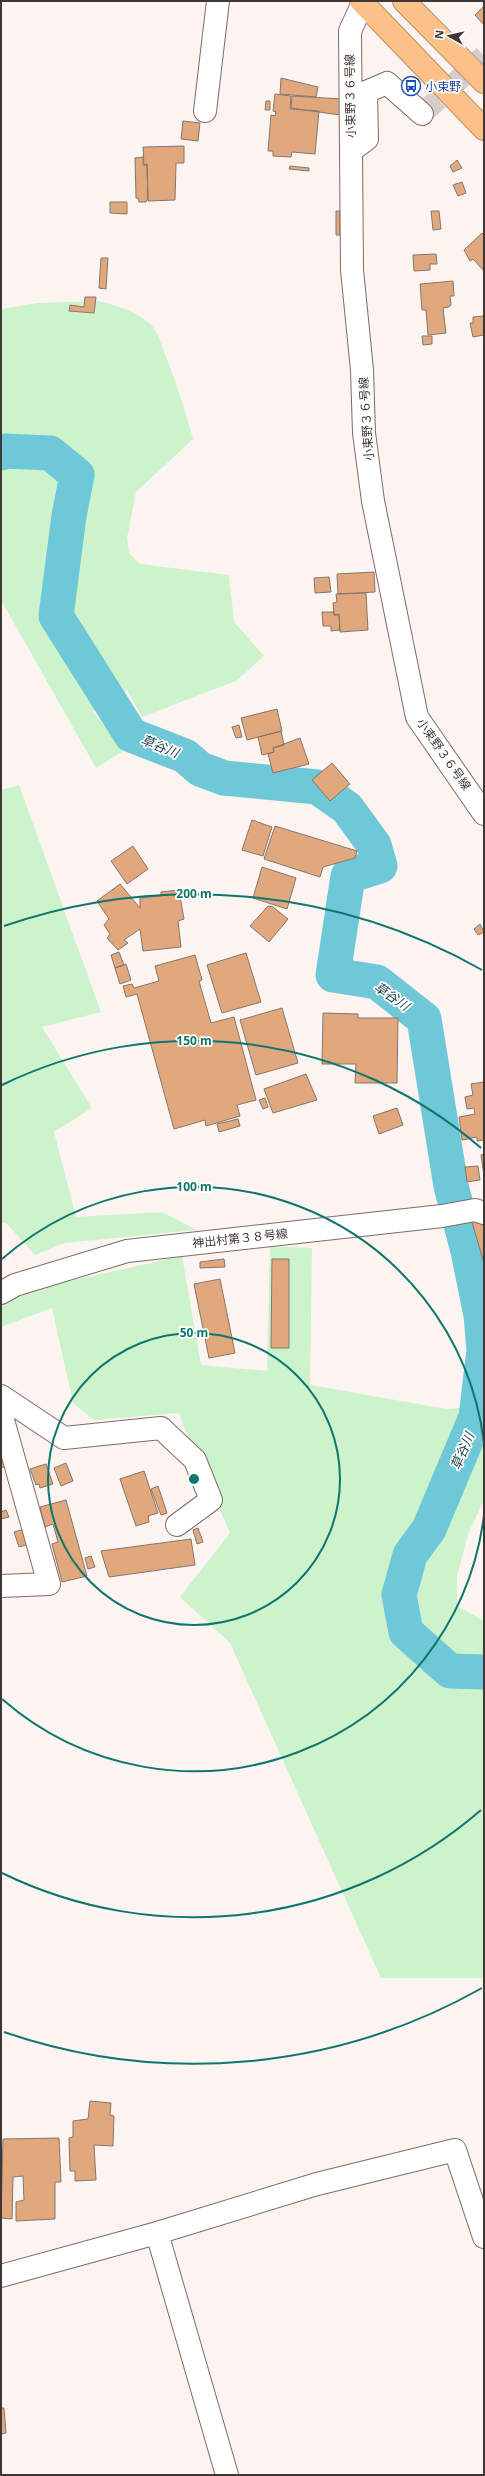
<svg xmlns="http://www.w3.org/2000/svg" width="485" height="2476" viewBox="0 0 485 2476" font-family="'Noto Sans','Noto Sans JP',sans-serif">
  <style>
    .green { fill: #cdf3cd }
    .lines { fill: none; stroke-linecap: round; stroke-linejoin: round }
    .river { stroke: #6fc8d7; stroke-width: 35 }
    .building { fill: #e1a87e; stroke: #85766c }
    .minor-tunnel { stroke: #d6cecb; stroke-width: 22; stroke-dasharray: 22 11; stroke-linecap: butt }
    .minor-casing { stroke: #7d6c65; stroke-width: 24 }
    .highway-casing { stroke: #ba916b; stroke-width: 24 }
    .minor { stroke: #fff; stroke-width: 22 }
    .highway { stroke: #fcc188; stroke-width: 22 }
    .ring { fill: none; stroke: #0f766e; stroke-width: 2 }
    .labels { text-anchor: middle; dominant-baseline: central; stroke-width: 3.5; stroke-linejoin: round; paint-order: stroke }
    .transit-label { font-size: 12px; fill: #164399; stroke: #fff; text-anchor: start }
    .street-label { font-size: 12px; fill: #3f3734; stroke: #fff }
    .water-label { font-size: 13px; font-style: italic; fill: #1c454c; stroke: #fff }
    .centre { fill: #0f766e; stroke: #fff; stroke-width: 2 }
    .ring-label { font-size: 12px; text-anchor: middle; font-weight: bold; fill: #0f766e; stroke: #fff; stroke-width: 3.5; stroke-linejoin: round; paint-order: stroke }
  </style>
  <rect width="100%" height="100%" fill="#fcf4f1"/>
  <path class="green" d="M97,301C114,304 141,313 152,326C159,335 162,347 166,357C177,384 185,411 193,439L136,492L127,538L129,553L140,564L229,575L234,622L264,656L236,681L142,717L127,690L93,712L125,750L96,768L1,600V309L38,303Z
    M19,785L101,1012L42,1027L92,1108L54,1132L76,1217L162,1212L197,1230L64,1243L35,1255L7,1224L1,1222V790Z
    M270,1246L312,1248L310,1385L447,1409L484,1406V1500L468,1534L457,1577V1606L484,1621V1978H381L230,1643L180,1597L230,1533L178,1413L94,1420L73,1403L52,1308L1,1327V1306L34,1289L182,1256L201,1365L267,1371Z"/>
  <g class="lines">
    <path class="river" d="M1,453L5,451L50,453L77,475L69,516L56,616L131,735L185,756L200,769L224,778L317,787L347,808L374,845L380,866L348,876L333,975L377,982L424,1019L451,1186L468,1251L481,1315L484,1350L476,1417L429,1529L410,1555L399,1595L406,1632L450,1671L484,1672"/>
  </g>
  <path class="building" d="M484,6V25L475,15Z
    M281,78L318,87L316,97L280,94Z
    M275,94L291,96L290,109L319,111L315,154L292,152L291,157L273,156V151H268L271,115L275,116L276,112L273,111Z
    M292,96L342,99L340,115L291,108Z
    M266,101H270V110H265Z
    M183,121L200,123L198,141L181,139Z
    M184,146V163H176L175,200L148,201L147,164L144,165L143,147Z
    M143,157V165H147L148,198L146,202H139L138,198H136L135,158Z
    M457,160L462,168L453,172L450,166Z
    M290,166L309,168V171L289,169Z
    M462,182L466,193L458,196L453,185Z
    M110,202H127V214L110,213Z
    M336,211H340V235H336Z
    M431,211H439L441,229L433,230Z
    M482,233L484,235V271L473,259L470,261L464,250Z
    M436,254L437,264H430V270L414,271L413,255Z
    M101,258H108L106,289L99,288Z
    M453,281L454,296H450L451,305L449,307L443,308L446,333L428,335L426,310H422L420,284Z
    M85,297H96L94,313L69,311L70,305L84,307Z
    M484,316V335L473,337L470,323H473V317Z
    M422,336H432V344L423,345Z
    M374,572L375,592L338,594L337,574Z
    M329,577L331,592L315,593L314,578Z
    M366,593L368,630L340,632L339,614L334,615L333,603L337,602L336,594Z
    M322,612H334V615H339L340,630L331,631V626H323Z
    M277,709L282,731L247,740L241,718Z
    M239,725L242,737L236,738L232,727Z
    M281,731L284,745L273,748L274,752L262,755L258,737Z
    M300,738L309,764L273,773L268,754L274,752L273,748Z
    M332,763L350,784L330,801L312,780Z
    M252,820L272,827L263,856L242,850Z
    M275,826L357,851L355,858L323,867L320,877L264,859Z
    M133,846L148,869L127,884L111,861Z
    M262,867L296,878L287,909L253,898Z
    M120,884L140,908V898L161,896V892L179,890L184,919L178,921L181,947L143,951L140,929L124,940L128,943L118,950L107,938L110,934L104,925L109,919L97,901Z
    M268,906L273,907L288,919L269,942L250,926Z
    M480,924L484,932L478,935L474,929Z
    M119,952L124,965L115,968L111,955Z
    M246,953L261,1002L222,1013L207,965Z
    M195,955L202,980L199,981L211,1023L234,1017L256,1100L237,1105L240,1116L206,1126L205,1120L174,1129L137,994L126,997L123,986L132,984L134,988L159,981L155,966Z
    M126,964L131,980L120,984L115,968Z
    M282,1008L298,1063L256,1075L240,1020Z
    M323,1013L358,1014V1018H398L397,1083H355L356,1064H322Z
    M306,1074L317,1100L273,1113L264,1089Z
    M484,1082V1140L477,1141V1137L462,1140L459,1117L475,1114L474,1108L467,1109L465,1097L473,1095L471,1084Z
    M265,1098L268,1107L263,1109L259,1100Z
    M397,1108L403,1125L379,1134L373,1116Z
    M238,1119L240,1126L219,1132L217,1124Z
    M484,1154V1176L481,1155Z
    M478,1166L480,1180L467,1182L465,1167Z
    M484,1215V1263L471,1219Z
    M224,1259L225,1267L200,1268V1262Z
    M272,1259H289V1348H271Z
    M220,1279L235,1353L209,1358L194,1284Z
    M3,1453L7,1466L1,1468V1454Z
    M66,1463L73,1481L61,1486L54,1468Z
    M46,1464L53,1484L40,1488L39,1484L36,1485L30,1469Z
    M144,1471L158,1513L148,1516L149,1522L136,1526L120,1479Z
    M158,1486L167,1513L161,1515L151,1489Z
    M66,1500L87,1576L62,1582L52,1544L58,1542L53,1524L45,1527L40,1507Z
    M6,1510L9,1517L1,1519V1512Z
    M28,1528L33,1543L19,1547L14,1532Z
    M198,1528L203,1542L197,1544L193,1530Z
    M191,1539L195,1565L109,1577L101,1551Z
    M91,1556L95,1567L88,1569L85,1558Z
    M90,2101L111,2103L110,2115L114,2116L113,2146L94,2145L96,2180L75,2181V2171H70L69,2138L73,2137V2121L88,2119Z
    M59,2138L61,2182H55V2219L16,2221V2202L24,2200L23,2176L13,2177L12,2219L1,2218L3,2139Z
    M1,2408H4L6,2433L1,2434Z"/>
  <g class="lines">
    <path class="minor-tunnel" d="M422,114L484,56"/>
    <g class="minor-casing">
      <path id="minor" d="M363,3L350,31L352,270L362,370L364,433L373,501L417,717L484,814
        M205,111L218,1
        M351,151L367,139L366,92L387,83L422,114
        M1,1293L15,1285L127,1251L442,1216L475,1210L484,1213
        M1,1396L64,1438L161,1428L195,1460L211,1500L177,1525
        M1,1413L49,1584L1,1586
        M157,2233L227,2475
        M1,2276L157,2233L317,2184L455,2150L484,2237"/>
    </g>
    <g class="highway-casing">
      <path id="highway" d="M361,1L484,129
        M404,1L484,82"/>
    </g>
    <use href="#minor" class="minor"/>
    <use href="#highway" class="highway"/>
  </g>
  <g class="ring">
    <circle cx="194" cy="1479" r="146"/>
    <path d="M484 1515A292 292 0 0 1 2 1699M2 1259A292 292 0 0 1 484 1443"/>
    <path d="M481 1810A438 438 0 0 1 2 1873M2 1085A438 438 0 0 1 481 1148"/>
    <path d="M482 1988A585 585 0 0 1 4 2032M4 926A585 585 0 0 1 482 970"/>
  </g>
  <defs>
    <g id="bus-ring" transform="scale(1)"><circle r="9.5" fill="#fff" stroke="#1a4fb4" stroke-width="1.5"/><path d="M-5-6H5V4H4V6H2V4H-2V6H-4V4H-5ZM-3.5-4V0h7V-4ZM-3.5 1.2v1.5H-2V1.2ZM2 1.2v1.5H3.5V1.2Z" fill="#1a4fb4"/></g>
  </defs>
  <g fill-rule="evenodd">
    <use href="#bus-ring" x="411" y="86"/>
  </g>
  <g class="labels">
    <g class="transit-label">
      <text x="425" y="86">小束野</text>
    </g>
    <g class="street-label">
      <text transform="translate(350 96) rotate(-91)">小束野３６号線</text>
      <text transform="translate(366 419) rotate(-94)">小束野３６号線</text>
      <text transform="translate(444 754) rotate(55)">小束野３６号線</text>
      <text transform="translate(240 1238) rotate(-6)">神出村第３８号線</text>
    </g>
    <g class="water-label">
      <text transform="translate(160 746) rotate(22)">草谷川</text>
      <text transform="translate(392 996) rotate(35)">草谷川</text>
      <text transform="translate(462 1451) rotate(-67)">草谷川</text>
    </g>
  </g>
  <circle cx="194" cy="1479" r="6" class="centre"/>
  <g class="ring-label">
    <text x="194" y="898">200 m</text>
    <text x="194" y="1045">150 m</text>
    <text x="194" y="1191">100 m</text>
    <text x="194" y="1337">50 m</text>
  </g>
  <rect width="485" height="2476" fill="none" stroke="#3f3734" stroke-width="4"/>
  <g transform="translate(449 36) rotate(278)" stroke="#ffffff" stroke-width="3" paint-order="stroke">
  <path d="M0-3L7 15L0 10L-7 15Z" fill="#3f3734"/>
  <text y="-6" font-size="11" font-weight="bold" text-anchor="middle" fill="#3f3734">N</text>
  </g>
</svg>
